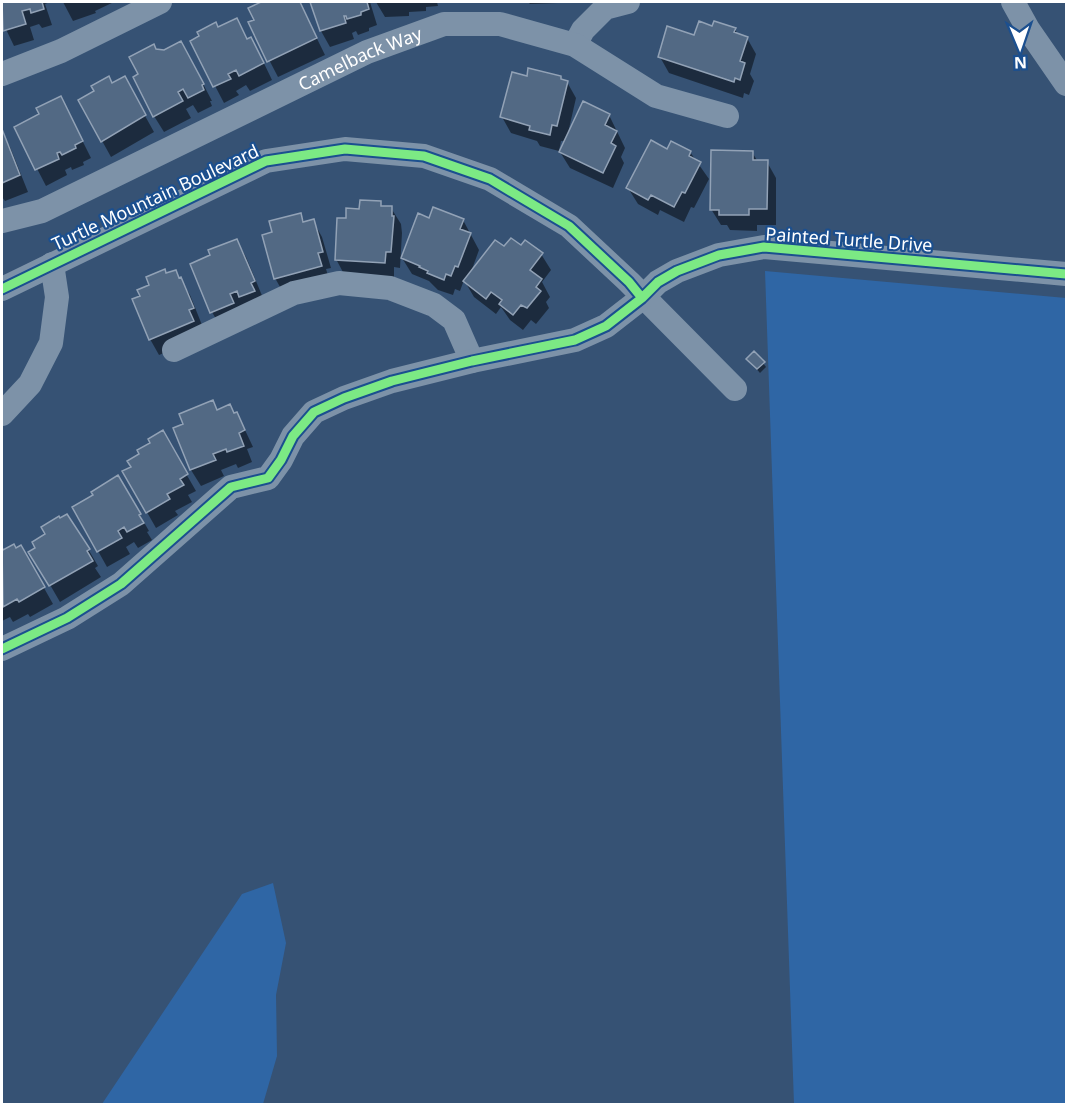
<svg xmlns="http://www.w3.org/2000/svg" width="1068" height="1106" viewBox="0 0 1068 1106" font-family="'Noto Sans',sans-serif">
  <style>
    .green { fill: #2f66a5 }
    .shadow { fill: #0007 }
    .building { fill: #526984; stroke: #92a2b6; stroke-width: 1.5 }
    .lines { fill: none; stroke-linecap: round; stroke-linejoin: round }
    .minor { stroke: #7d92a8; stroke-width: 24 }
    .cycleway-casing { stroke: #1b4f8f; stroke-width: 13 }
    .cycleway { stroke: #7ce984; stroke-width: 9 }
    .labels { text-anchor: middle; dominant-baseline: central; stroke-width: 4.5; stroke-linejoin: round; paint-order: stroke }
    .street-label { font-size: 18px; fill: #fff; stroke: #1b4f8f }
  </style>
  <rect width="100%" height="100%" fill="#365274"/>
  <path class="green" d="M765,271L1066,298V1104H794Z
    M273,883L286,943L276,995L277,1056L263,1104H102L242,894Z"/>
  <path class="shadow" d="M2,2H50L45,4L52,25L42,28L39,24L30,27L34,40L14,46L2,21Z
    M63,2H114L95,11L96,13L73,21Z
    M265,2H299L325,55L278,77L250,23L256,20L250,8Z
    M312,2H370L377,25L369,28V31L358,35L356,31L352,33L354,39L330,47L321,31Z
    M376,2H437L438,6L426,7V11L409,12V16L385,17Z
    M528,2H558V3L530,4Z
    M713,28L735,29L738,35L747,38L756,54L750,74L754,81L749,95L744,93L743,98L669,73L660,57Z
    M248,41L260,55L272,80L250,91L246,85L236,91L239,95L224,103L192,42Z
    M156,50L190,59L212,101H210L212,106L198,113L193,105L186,109L191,118L164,132L154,116L140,75Z
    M124,78L154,132L111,157L80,101Z
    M528,78H560L562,81L567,82L576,98L568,133L609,115L625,148L621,157L624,163L613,188L570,168L560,152L565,141H561L559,151L540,146L537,141L511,133L502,117Z
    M69,114L91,158L83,162L84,165L72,170L71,167L65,170L67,175L46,186L16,128Z
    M2,132L10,147L28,192L5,201L2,197Z
    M668,151L690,152L709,179L694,208L691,207L684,222L660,210L658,215L638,204L628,188Z
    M752,152L758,162H767L776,178V225H757V231L730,230L727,225H721L711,209Z
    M380,203L383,207L391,208L401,224L402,233L400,268L394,267V279L345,276L336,259L347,220L361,211Z
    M300,214L305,223L313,221L322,237L331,268L326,269L330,282L284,294L275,278L274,233Z
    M430,220H463L479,250L471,272L504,249L521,248L541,254L551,270L542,282L550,297L546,302L549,308L536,324L531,320L523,330L510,320L501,307L496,314L474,297L464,280L460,291L455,289L453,295L438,290L429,281L412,274L402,258Z
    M237,241L246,257L263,298L221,328L212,312V256Z
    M166,275L180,279L190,295L202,325V338L159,355L150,339L142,297L151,285Z
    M748,359L763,363L766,367L760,373Z
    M213,402L218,411L237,413L253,447L247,449L252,462L238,468L236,464L221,470L224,476L201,486L191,470L174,429L185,425Z
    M162,432L196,491L188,495L192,502L175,511L178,515L156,528L124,472L133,467Z
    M118,477L149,531L147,532L152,540L138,548L134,542L126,547L130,554L107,567L74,508L95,495Z
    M73,523L98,566L95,568L101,577L60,602L31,552Z
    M21,547L53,604L30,617L28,614L13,622L10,617L2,621V550L3,552Z"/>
  <path class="building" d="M2,2H42L44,9L31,13L30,9L22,11L26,24L3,31Z
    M261,2H300L317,38L267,62L248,22L254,20L248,8Z
    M310,2H367L369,9L361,12V15L347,19L346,16H344L346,23L320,31Z
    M237,18L247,39L251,37L264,63L239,76L236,70L228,74L231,79L213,87L190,41L199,36L197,32L216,22L218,27Z
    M699,21L712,26L714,21L736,28L734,32L748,37L740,61L745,63L740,80L735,78L734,82L658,57L667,26L694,35Z
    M181,41L204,84L202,85L204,90L188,98L183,89L178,92L183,101L153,117L133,77L138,74L129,57L154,44L156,49L164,50Z
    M528,68L561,76V79L568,81L557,126L552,125L550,135L529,130L530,126L500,117L512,72L527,76Z
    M109,76L112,83L125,76L146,115L101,142L78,100L94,91L91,86Z
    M61,96L83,141L75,145L76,148L62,155L60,152L57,153L59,159L35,170L14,127L39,114L36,108Z
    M583,101L610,114L605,125L617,131L611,143L616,146L603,173L559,152Z
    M2,129L20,175L2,183Z
    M651,140L667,149L671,141L691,151L689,156L701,162L685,193L682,192L674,207L651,195L648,200L626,188Z
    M711,150L753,151V160H768L767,209H749V215H719V210H710Z
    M360,200L381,201V206H392V216H394L391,252H386L385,263L335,260L337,218H346V208L359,209Z
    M433,207L464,219L460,229L471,233L458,267L455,266L451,276L446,274L444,280L427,273L428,271L419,267L420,266L401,258L418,213L429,218Z
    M301,213L303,222L314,219L323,252L318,253L322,266L274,279L262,235L272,232L269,221Z
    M511,238L521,245L525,240L543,253L530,270L542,279L536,287L541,291L527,308L521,305L513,315L499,304L502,300L491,292L486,299L463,281L495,240L504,246Z
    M237,239L255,281L251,283L255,291L239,297L237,291L230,294L234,303L210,313L190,264L210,255L208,250Z
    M165,269L166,273L176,270L179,278L181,277L194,308L189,310L194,321L149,340L132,299L140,296L137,290L149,285L146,277Z
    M754,351L765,362L757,369L746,359Z
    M213,400L217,410L230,404L234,413L237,412L245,430L239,433L244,446L227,452L226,449L213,454L216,460L190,470L173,428L183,424L179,414Z
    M163,430L188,474L180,479L184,485L167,494L170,499L146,513L122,471L131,467L127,461L139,454L137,450L150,443L148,439Z
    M118,475L141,514L139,515L144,523L127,532L124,527L118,531L122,538L97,552L72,507L93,495L91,492Z
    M67,514L90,549L87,551L93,561L49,586L28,552L35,548L32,542L45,534L41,527L59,516L60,518Z
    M14,544L16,548L21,545L45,587L19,602L17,599L3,607L2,547L3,550Z"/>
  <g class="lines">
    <g class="minor">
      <path d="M1013,2L1028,29L1066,84"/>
      <path d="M575,45L583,30L605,8L628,2"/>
      <path d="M2,74L61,51L160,2"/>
      <path id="s1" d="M2,221L42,211L367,52L444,24H500L575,45L656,96L727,116"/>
      <path d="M2,289L266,161L345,149L424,156L490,179L569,226L629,282L735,389"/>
      <path d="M174,350L294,293L339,283L390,288L434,305L454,320L472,361"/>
      <path d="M2,414L30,384L51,343L57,297L52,264"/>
      <path d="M2,649L67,618L121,584L231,487L268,478L281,460L293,436L314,412L344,398L392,381L472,361L575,340L606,326L642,298L658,282L677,271L719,255L764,247L1066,274"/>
    </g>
    <g class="cycleway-casing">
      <path id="cycleway" d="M2,289L266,161L345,149L424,156L490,179L569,226L629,282L642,298
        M2,649L67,618L121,584L231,487L268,478L281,460L293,436L314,412L344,398L392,381L472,361L575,340L606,326L642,298L658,282L677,271L719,255L764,247L1066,274"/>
    </g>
    <use href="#cycleway" class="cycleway"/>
  </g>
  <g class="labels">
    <g class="street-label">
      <text stroke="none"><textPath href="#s1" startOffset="394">Camelback Way</textPath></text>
      <text transform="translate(155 197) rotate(-25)">Turtle Mountain Boulevard</text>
      <text transform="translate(849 239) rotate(4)">Painted Turtle Drive</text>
    </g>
  </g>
  <rect width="1068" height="1106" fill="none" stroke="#ffffff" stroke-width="6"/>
  <g transform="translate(1020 48) rotate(178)" stroke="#1b4f8f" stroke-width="4.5" paint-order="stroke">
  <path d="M0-4.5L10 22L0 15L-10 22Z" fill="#ffffff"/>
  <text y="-9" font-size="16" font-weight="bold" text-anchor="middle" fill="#ffffff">N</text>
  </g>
</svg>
